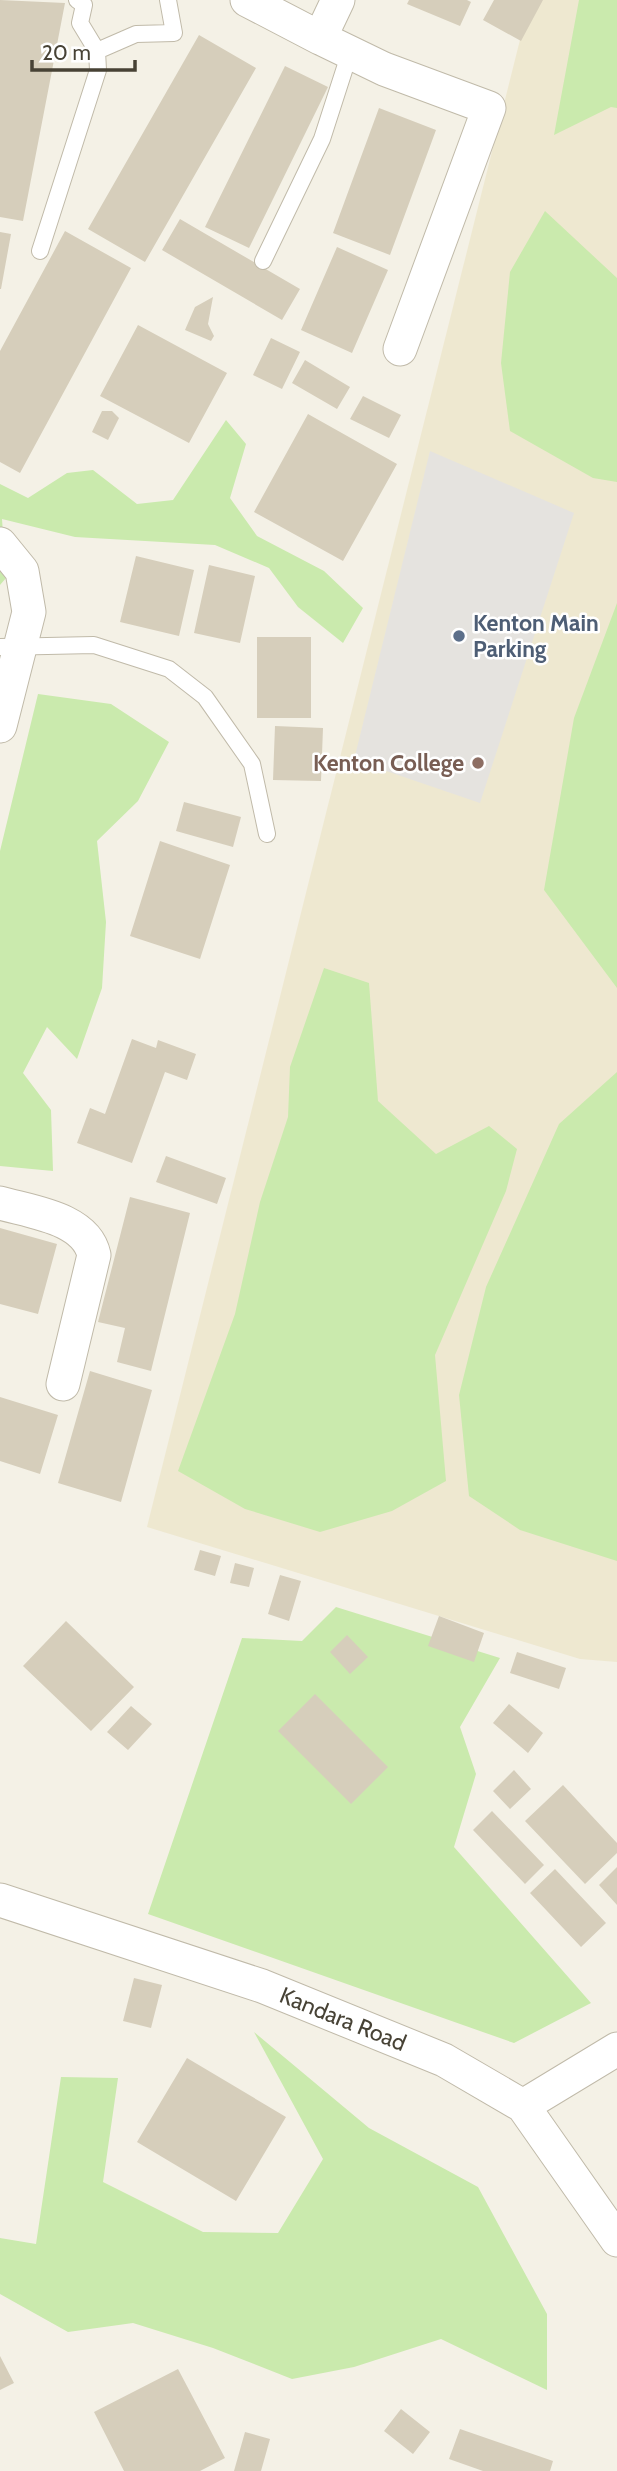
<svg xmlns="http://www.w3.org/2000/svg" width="617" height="2471" viewBox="0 0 617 2471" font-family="Cabin,sans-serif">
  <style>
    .education { fill: #eee8d0 }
    .green { fill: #caeaad }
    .parking { fill: #e5e3df }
    .building { fill: #d6cebb }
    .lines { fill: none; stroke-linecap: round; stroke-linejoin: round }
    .service-casing { stroke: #c0baa9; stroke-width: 18 }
    .minor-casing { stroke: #c0baa9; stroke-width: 35 }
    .service { stroke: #fff; stroke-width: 16 }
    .minor { stroke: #fff; stroke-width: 33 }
    .service-dot { fill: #5c6f8a; stroke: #fff; stroke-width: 2.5 }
    .education-dot { fill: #8d6e63; stroke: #fff; stroke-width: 2.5 }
    .labels { text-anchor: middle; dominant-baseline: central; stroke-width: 5; stroke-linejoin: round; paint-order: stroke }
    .service-label { font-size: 23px; font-weight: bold; fill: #4e5e75; stroke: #fff; text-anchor: start }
    .education-label { font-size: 23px; font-weight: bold; fill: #785e54; stroke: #fff; text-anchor: end }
    .street-label { font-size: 23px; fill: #474235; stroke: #fff }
  </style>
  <rect width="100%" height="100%" fill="#f4f1e6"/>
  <path class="education" d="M530,0H617V1662L580,1659L147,1527Z"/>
  <path class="green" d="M579,0H617V108L611,107L554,135Z
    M545,211L617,278V482L593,478L510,431L501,363L510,272Z
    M226,420L246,444L230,498L257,536L324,571L363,608L343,643L298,607L269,568L215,545L75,537L2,519L6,578L0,585V484L28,498L67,473L93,470L137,504L173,500Z
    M617,603V988L544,890L574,718Z
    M38,694L111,704L169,742L138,801L97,841L106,922L102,988L77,1059L47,1027L23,1073L51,1110L53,1171L0,1166V851Z
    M324,968L369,983L378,1101L436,1154L489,1126L517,1149L506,1191L435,1355L446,1481L392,1511L320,1532L245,1509L178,1471L235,1314L260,1202L288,1117L290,1067Z
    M617,1072V1561L520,1530L469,1496L459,1395L486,1287L559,1124Z
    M336,1607L500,1658L460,1727L476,1774L454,1847L591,2003L514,2043L148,1914L242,1638L302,1641Z
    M254,2032L369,2128L478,2187L547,2314V2390L441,2339L354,2367L292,2379L213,2348L133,2323L68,2332L0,2294V2238L36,2244L61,2077L118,2078L103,2182L203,2232L278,2233L323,2159Z"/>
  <path class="parking" d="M430,451L574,513L480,803L354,760Z"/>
  <path class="building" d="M0,0L65,3L23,221L0,217Z
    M409,0H467L471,2L460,26L407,4Z
    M494,0H543L521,41L483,20Z
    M199,35L256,68L145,262L88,229Z
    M285,66L328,87L249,248L205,227Z
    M379,108L436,130L390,255L333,233Z
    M180,219L300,289L282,320L162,250Z
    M65,231L131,268L20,473L0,462V351Z
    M0,232L11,234L1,289H0Z
    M337,247L388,270L352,353L301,330Z
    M213,297L208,324L214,336L211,341L185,330L195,307Z
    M138,325L227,373L189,443L100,396Z
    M271,338L300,352L282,389L253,375Z
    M305,360L350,387L337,409L292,383Z
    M363,396L401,415L389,438L350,419Z
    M102,411H112L119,418L108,440L92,432Z
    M308,414L397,464L343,561L254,512Z
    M136,556L194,570L179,636L120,622Z
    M209,565L255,576L240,643L194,633Z
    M257,637H311V718H257Z
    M275,726L323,728L321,781L273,780Z
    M184,802L241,817L233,847L176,831Z
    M160,841L230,865L200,959L130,936Z
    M132,1039L156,1048L158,1040L196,1054L187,1080L165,1072L132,1163L77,1143L90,1108L105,1114Z
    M166,1156L226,1178L217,1204L156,1182Z
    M130,1197L190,1213L151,1371L117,1362L125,1328L98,1322Z
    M0,1228L57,1244L38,1314L0,1304Z
    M90,1371L152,1390L121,1502L58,1483Z
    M0,1397L58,1415L40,1474L0,1461Z
    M200,1550L221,1556L215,1576L194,1570Z
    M235,1563L254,1568L249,1587L230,1583Z
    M280,1575L301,1581L289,1621L268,1614Z
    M439,1616L484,1633L474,1662L428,1646Z
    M66,1621L134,1687L91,1731L23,1666Z
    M347,1635L368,1657L350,1674L330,1652Z
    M517,1652L566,1668L559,1689L510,1673Z
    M315,1694L388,1767L351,1804L278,1731Z
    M509,1704L543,1733L528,1753L493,1723Z
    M131,1706L152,1724L128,1750L107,1732Z
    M514,1770L531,1789L510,1809L493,1791Z
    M563,1785L617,1843V1853L585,1884L525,1821Z
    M492,1811L544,1865L525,1884L473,1830Z
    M617,1867V1905L599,1885Z
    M555,1869L606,1923L581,1947L530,1893Z
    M134,1978L162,1985L151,2028L123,2021Z
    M187,2058L286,2117L236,2201L137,2142Z
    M0,2356L14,2383L0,2390Z
    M178,2369L225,2458L200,2471H124L94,2412Z
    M401,2409L430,2432L413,2454L384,2431Z
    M460,2429L553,2461L550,2471H483L449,2459Z
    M245,2432L270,2439L261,2471H234Z"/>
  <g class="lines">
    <g class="service-casing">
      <path id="service" d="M97,51L136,34L174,33L168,0
        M40,251L98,70L97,51L80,23L84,5L77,0
        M263,261L322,139L350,52
        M0,647L94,645L169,669L205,697L252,764L267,834"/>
    </g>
    <g class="minor-casing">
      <path id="minor" d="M247,0L320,38L338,0
        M320,38L384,69L489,108L400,349
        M0,544L22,571L29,612L0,726
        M0,1203C31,1212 86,1218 94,1255L63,1384
        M0,1900L262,1986L444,2060L523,2106L617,2240
        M523,2106L617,2049"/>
    </g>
    <use href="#service" class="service"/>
    <use href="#minor" class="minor"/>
  </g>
  <circle class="service-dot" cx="459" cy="636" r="7"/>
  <circle class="education-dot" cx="478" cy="763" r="7"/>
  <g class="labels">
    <g class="service-label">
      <text x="473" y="623">Kenton Main<tspan x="473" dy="26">Parking</tspan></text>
    </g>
    <g class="education-label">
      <text x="464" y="763">Kenton College</text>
    </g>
    <g class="street-label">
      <text transform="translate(343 2019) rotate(22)">Kandara Road</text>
    </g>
  </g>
  <path d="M32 60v10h103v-10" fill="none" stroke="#474235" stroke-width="3.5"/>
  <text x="42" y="60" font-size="21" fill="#474235" stroke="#ffffff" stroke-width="5" paint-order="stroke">20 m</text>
</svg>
